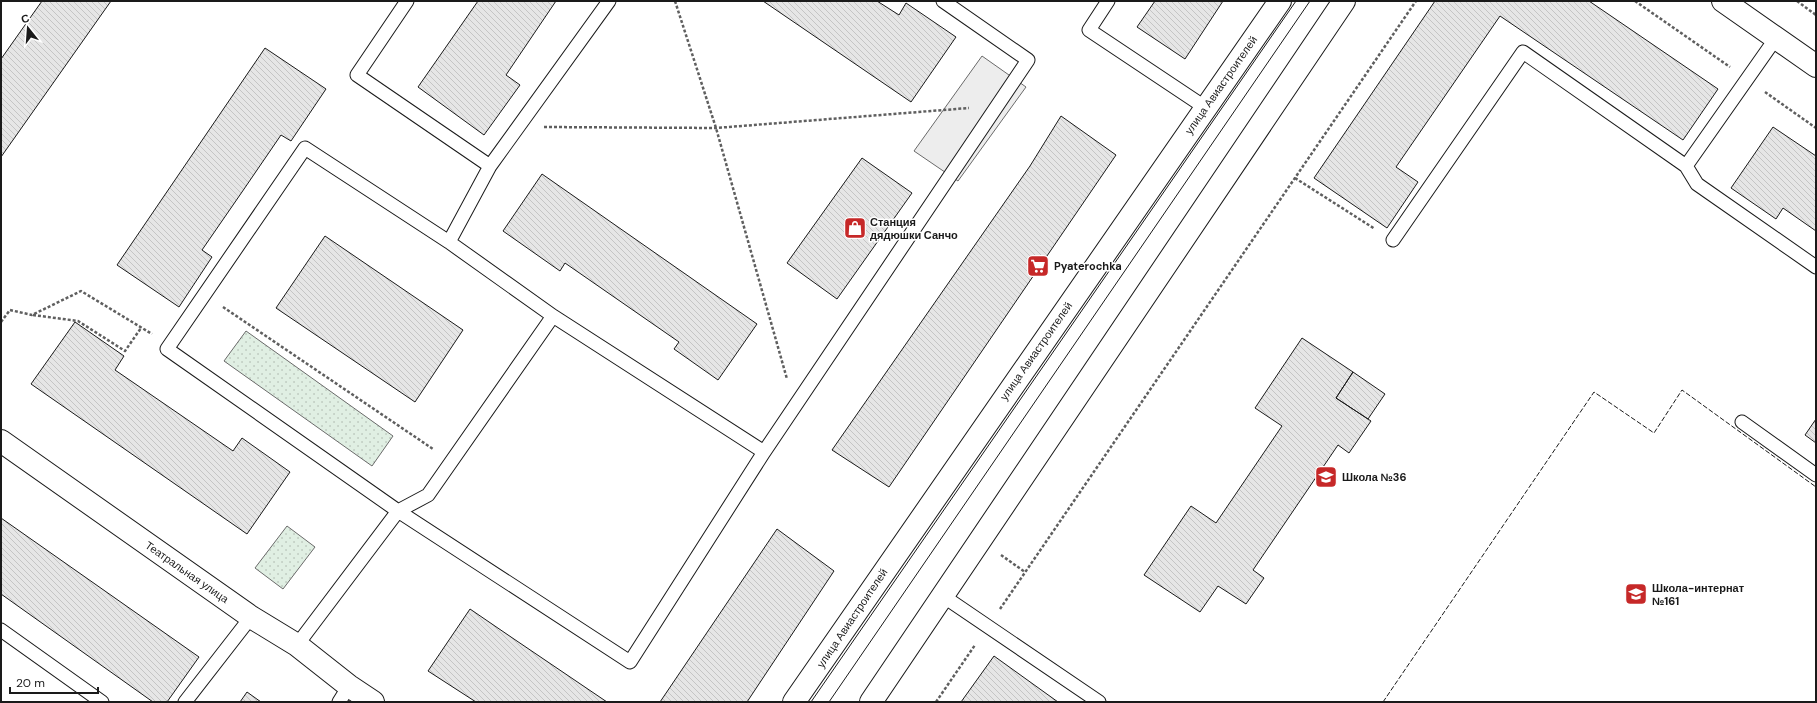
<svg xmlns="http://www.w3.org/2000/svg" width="1817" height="703" viewBox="0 0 1817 703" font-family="'DM Sans',sans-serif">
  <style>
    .grass { fill: url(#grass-dots); stroke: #6a6a6a }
    .parking { fill: #ededed; stroke: #6a6a6a }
    .building { fill: url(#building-back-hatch); stroke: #1a1a1a }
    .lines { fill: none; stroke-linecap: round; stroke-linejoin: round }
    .lane-casing { stroke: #1a1a1a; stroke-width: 15 }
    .street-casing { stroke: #1a1a1a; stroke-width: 24 }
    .secondary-casing { stroke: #1a1a1a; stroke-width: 24 }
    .path { stroke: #5f5f5f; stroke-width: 2.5; stroke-dasharray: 3 2; stroke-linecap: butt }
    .lane { stroke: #fff; stroke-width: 13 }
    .street { stroke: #fff; stroke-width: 22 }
    .secondary { stroke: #fff; stroke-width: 22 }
    .tram { stroke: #1a1a1a; stroke-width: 1 }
    .fence { stroke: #1a1a1a; stroke-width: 1; stroke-dasharray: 5 2; stroke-linecap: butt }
    .labels { text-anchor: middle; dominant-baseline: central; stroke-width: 3; stroke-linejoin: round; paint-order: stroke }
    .street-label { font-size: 11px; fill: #1a1a1a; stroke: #fff }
    .poi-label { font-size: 11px; font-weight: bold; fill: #1a1a1a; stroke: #fff; text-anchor: start }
  </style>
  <defs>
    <pattern id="grass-dots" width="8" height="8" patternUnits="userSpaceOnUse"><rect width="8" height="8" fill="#e0efe3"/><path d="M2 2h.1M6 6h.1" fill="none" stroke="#c0ccc2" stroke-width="1.8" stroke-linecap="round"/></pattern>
    <pattern id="building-back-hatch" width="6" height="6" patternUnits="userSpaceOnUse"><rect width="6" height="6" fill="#e6e6e6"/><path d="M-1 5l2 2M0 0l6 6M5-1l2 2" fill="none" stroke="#c5c5c5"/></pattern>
  </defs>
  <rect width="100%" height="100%" fill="#fff"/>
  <path class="grass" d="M246,331L393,436L372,466L224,361Z
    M287,526L315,547L283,589L255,568Z"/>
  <path class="parking" d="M982,56L1026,87L958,181L914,151Z"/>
  <path class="building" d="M42,1H111L1,157V59Z
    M478,1H556L506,75L520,85L484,135L418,87Z
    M763,1H877L899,15L906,3L956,37L911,102Z
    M1155,1H1223L1185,59L1137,27Z
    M1435,1H1589L1718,89L1683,140L1500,16L1396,167L1418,182L1387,228L1314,178Z
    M265,48L326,89L291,141L281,135L242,192L202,250L212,257L179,307L117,265Z
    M1061,116L1116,155L889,487L832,450L1030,166Z
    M1773,127L1816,156V231L1783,208L1776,219L1731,188Z
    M862,158L912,193L837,299L787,263Z
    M542,174L757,324L718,380L674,349L679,342L565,263L560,271L503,231Z
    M325,236L463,330L415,402L276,308Z
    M75,322L124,356L115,370L233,451L242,438L290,472L247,534L31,384Z
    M1302,338L1353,372L1336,398L1371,421L1349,453L1338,445L1253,570L1264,578L1246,604L1218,586L1200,612L1144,575L1191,506L1216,523L1282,426L1255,408Z
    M1353,372L1385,394L1368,419L1336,398Z
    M1816,419V443L1805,435Z
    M1,518L199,657L167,702H153L1,594Z
    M777,529L834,571L747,702H660Z
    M470,609L511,637L607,702H476L428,671Z
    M994,656L1058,702H961Z
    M247,692L261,702H240Z"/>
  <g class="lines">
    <g class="lane-casing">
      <path id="lane" d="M407,1L357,75L490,166
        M1108,1L1089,30L1206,108
        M1686,166L1697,184L1816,267
        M1393,240L1523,52L1686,166L1776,38
        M449,242L490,166L609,1
        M1742,422L1816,475
        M764,452L1028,60L943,1
        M943,596L1099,702
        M1,630L102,702
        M297,645L398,511L428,495L553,316L449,242L305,148L167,349L398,511L630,662L764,452L553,316
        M185,702L251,617
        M339,702L349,686"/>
    </g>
    <g class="street-casing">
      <path id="street" d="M1,441L251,617L297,645L349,686L373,702"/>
    </g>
    <g class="secondary-casing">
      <path id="secondary" d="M1723,1L1816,66
        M794,702L1280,1
        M871,702L1344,1"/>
    </g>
    <path class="path" d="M675,1L716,128L787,379
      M1635,1L1730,67
      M1797,1L1816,15
      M1765,92L1816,128
      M544,127L716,128L969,108
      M1295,178L1375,229
      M223,307L433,449
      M33,315L78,321L125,351L141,328
      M1,322L10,310L32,315L81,291L152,334
      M1001,555L1025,572
      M1000,609L1416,1
      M936,702L975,645"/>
    <use href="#lane" class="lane"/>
    <use href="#street" class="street"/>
    <use href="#secondary" class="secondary"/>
    <path class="tram" d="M811,702L1296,1
      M829,702L1310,1"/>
    <path class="fence" d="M1383,702L1594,392L1654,433L1682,390L1816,487"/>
  </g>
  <defs>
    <g id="shop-square" transform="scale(1.15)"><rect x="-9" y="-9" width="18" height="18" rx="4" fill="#c62828" stroke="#fff"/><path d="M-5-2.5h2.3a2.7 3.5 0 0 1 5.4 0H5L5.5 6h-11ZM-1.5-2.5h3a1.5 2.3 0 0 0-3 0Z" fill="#fff"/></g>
    <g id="supermarket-square" transform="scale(1.15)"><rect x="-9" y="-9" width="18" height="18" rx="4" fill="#c62828" stroke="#fff"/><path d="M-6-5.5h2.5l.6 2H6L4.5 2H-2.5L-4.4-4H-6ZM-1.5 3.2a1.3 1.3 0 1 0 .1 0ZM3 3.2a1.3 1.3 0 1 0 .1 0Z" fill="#fff"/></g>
    <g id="school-square" transform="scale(1.15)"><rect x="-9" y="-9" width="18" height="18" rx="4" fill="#c62828" stroke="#fff"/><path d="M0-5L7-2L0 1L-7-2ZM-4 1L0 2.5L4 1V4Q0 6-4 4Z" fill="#fff"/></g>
  </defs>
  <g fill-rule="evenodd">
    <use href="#shop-square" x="855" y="228"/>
    <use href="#supermarket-square" x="1038" y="266"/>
    <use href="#school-square" x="1326" y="477"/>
    <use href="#school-square" x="1636" y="594"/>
  </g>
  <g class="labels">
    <g class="street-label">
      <text transform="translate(1221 85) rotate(-55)">улица Авиастроителей</text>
      <text transform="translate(1036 351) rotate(-55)">улица Авиастроителей</text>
      <text transform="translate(187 572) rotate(35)">Театральная улица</text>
      <text transform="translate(852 618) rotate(-56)">улица Авиастроителей</text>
    </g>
    <g class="poi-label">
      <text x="870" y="222">Станция<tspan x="870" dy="13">дядюшки Санчо</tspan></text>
      <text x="1054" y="266">Pyaterochka</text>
      <text x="1342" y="477">Школа №36</text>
      <text x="1652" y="588">Школа-интернат<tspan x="1652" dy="13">№161</tspan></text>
    </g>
  </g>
  <rect width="1817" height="703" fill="none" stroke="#1a1a1a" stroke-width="4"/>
  <g transform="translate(28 28) rotate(343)" stroke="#ffffff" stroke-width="3" paint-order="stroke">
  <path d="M0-3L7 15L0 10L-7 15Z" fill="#1a1a1a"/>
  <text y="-6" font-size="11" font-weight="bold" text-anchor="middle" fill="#1a1a1a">С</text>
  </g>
  <path d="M10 687v6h88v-6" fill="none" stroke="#1a1a1a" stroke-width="2"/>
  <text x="16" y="687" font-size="12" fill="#1a1a1a" stroke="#ffffff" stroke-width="3" paint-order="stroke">20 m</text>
</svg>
